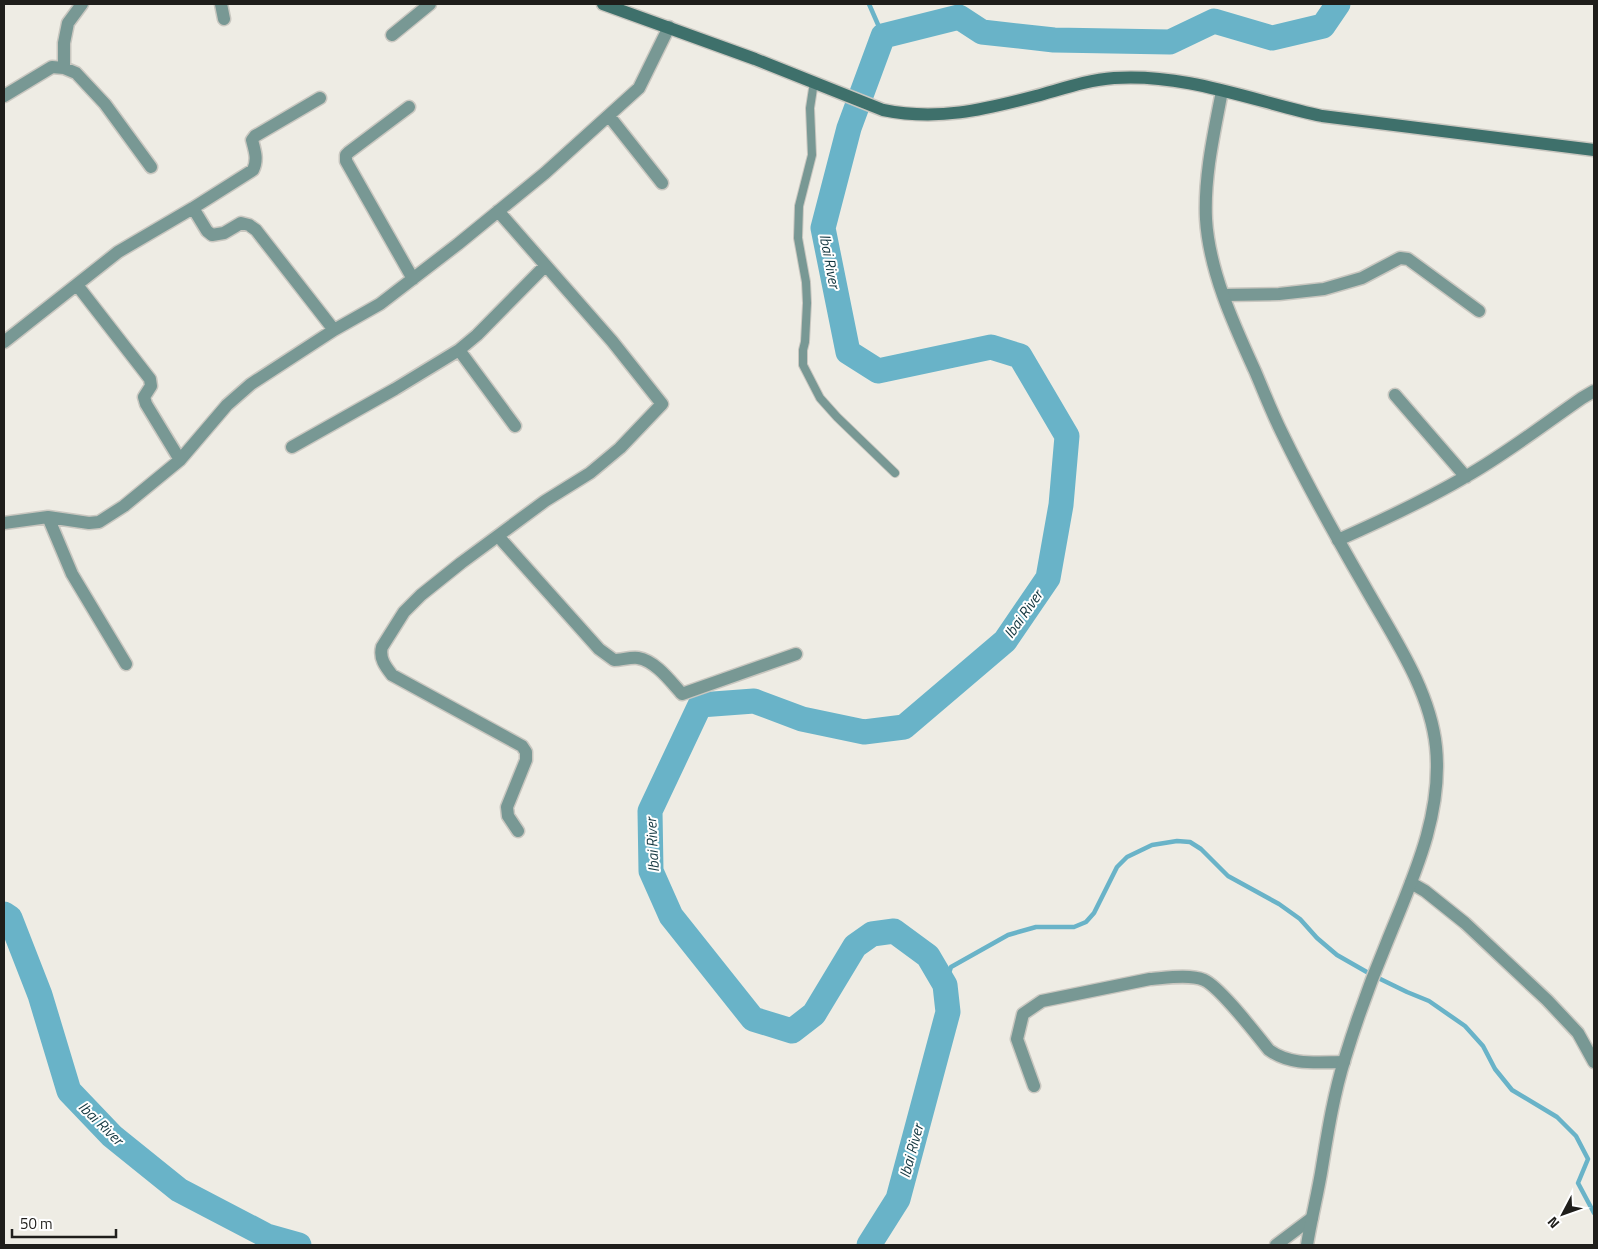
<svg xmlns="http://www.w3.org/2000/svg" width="1598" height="1249" viewBox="0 0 1598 1249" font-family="'Titillium Web',sans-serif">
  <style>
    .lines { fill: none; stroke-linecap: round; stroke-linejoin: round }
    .stream { stroke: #69b3c8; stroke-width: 4.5 }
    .river { stroke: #69b3c8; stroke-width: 25 }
    .service-casing { stroke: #c9c7c0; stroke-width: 10 }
    .minor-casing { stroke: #c9c7c0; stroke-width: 15 }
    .tertiary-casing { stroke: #c9c7c0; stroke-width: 15 }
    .secondary-casing { stroke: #c9c7c0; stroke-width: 15 }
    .service { stroke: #789894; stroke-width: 8 }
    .minor { stroke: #789894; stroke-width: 12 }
    .tertiary { stroke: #789894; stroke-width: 12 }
    .secondary { stroke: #3e706b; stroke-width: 12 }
    .labels { text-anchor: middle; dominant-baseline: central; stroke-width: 4; stroke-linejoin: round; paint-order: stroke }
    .water-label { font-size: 15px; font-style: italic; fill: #11353e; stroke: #fff }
  </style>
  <rect width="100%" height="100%" fill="#eeece4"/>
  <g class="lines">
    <path class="stream" d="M869,4L883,36
      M945,985L951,967L1008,935L1036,927H1074L1086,922L1094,913L1117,867L1127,857L1152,845L1177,841L1190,842L1201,849L1228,876L1279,904L1300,919L1317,938L1337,955L1372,975L1407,992L1429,1001L1465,1026L1483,1046L1495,1069L1512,1090L1557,1117L1576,1136L1588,1159L1578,1183L1594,1213"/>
    <path class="river" d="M4,914L10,918L40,995L69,1091L112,1136L179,1190L267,1236L299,1245
      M869,1245L898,1199L948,1012L945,985L928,956L894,931L872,934L855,946L814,1014L792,1031L753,1019L671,916L651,871L650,811L700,705L754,701L802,719L864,732L904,727L1005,641L1048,578L1061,505L1067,436L1020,356L991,347L878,371L848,352L823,228L849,128L883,36L959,17L982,32L1054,40L1170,42L1214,21L1272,38L1323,26L1338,4"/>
    <g class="service-casing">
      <path id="service" d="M814,82L810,108L812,155L799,206L798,238L806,282L807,303L805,342L803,350V365L820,398L837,417L895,473"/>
    </g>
    <g class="minor-casing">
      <path id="minor" d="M221,4L224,19
        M392,35L430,4
        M64,68V43L68,23L82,4
        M4,96L52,67L64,68L76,73L105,104L151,167
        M409,107L349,152L346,155V161L413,279
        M609,116L662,183
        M193,208L207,231L212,235L224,233L241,223L249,225L256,230L334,330
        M498,211L612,341L662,404L620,448L590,473L545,501L461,563L421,595L404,612L382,647C379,658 385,666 392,675L522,746L526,752V760L507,807L508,816L518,831
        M77,285L150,379L151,386L144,397L146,404L180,460
        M1224,295L1279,294L1324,289L1362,278L1400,258L1408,259L1479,311
        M4,342L118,252L193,208L253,170C258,160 255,151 252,140L255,136L320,98
        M459,350L515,426
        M1395,395L1466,477
        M292,447L395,389L459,350L477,335L545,266
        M48,517L72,574L126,664
        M4,523L48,517L89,523L99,522L124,506L180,460L227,405L251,384L334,330L380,304L458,244L545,173L639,88L669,27
        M498,536L599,649L614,660C622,660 630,657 638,658C656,661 671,682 682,694L796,654
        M1338,540C1381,521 1424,501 1465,477C1506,454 1543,425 1582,398L1594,391
        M1411,883L1425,891L1465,923L1547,1000L1578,1033L1594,1062
        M1034,1086L1017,1039L1023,1014L1042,1001L1150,979C1165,978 1190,974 1204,980C1220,987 1256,1034 1269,1050C1291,1066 1318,1062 1344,1062
        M1276,1245L1312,1218"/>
    </g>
    <g class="tertiary-casing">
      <path id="tertiary" d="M1222,91C1214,133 1204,176 1206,219C1209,271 1234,325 1255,371C1264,392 1272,413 1282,433C1307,485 1335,535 1364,585C1392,635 1430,689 1436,747C1443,816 1412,880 1387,942C1371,980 1357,1019 1345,1058C1334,1093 1328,1130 1322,1167C1318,1193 1311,1219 1307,1245"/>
    </g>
    <g class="secondary-casing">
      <path id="secondary" d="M603,4L755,59L883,110C937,121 983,110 1036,96C1062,89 1087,80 1114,78C1185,73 1253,101 1322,116L1594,150"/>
    </g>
    <use href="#service" class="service"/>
    <use href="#minor" class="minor"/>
    <use href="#tertiary" class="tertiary"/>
    <use href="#secondary" class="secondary"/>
  </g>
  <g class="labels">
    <g class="water-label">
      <text transform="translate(830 261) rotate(79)">Ibai River</text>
      <text transform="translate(1023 614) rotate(-55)">Ibai River</text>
      <text transform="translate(652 845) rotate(-93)">Ibai River</text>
      <text transform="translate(101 1123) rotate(44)">Ibai River</text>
      <text transform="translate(911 1151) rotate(-75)">Ibai River</text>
    </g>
  </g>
  <rect width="1598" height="1249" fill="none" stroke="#1f1e1b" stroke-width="10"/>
  <g transform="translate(1563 1214) rotate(229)" stroke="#ffffff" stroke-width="4" paint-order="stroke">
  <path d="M0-4L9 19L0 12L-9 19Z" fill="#1f1e1b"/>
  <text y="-8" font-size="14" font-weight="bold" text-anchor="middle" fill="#1f1e1b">N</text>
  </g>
  <path d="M12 1229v8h104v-8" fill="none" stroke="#1f1e1b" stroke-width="2.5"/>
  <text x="20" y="1229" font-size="15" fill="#1f1e1b" stroke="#ffffff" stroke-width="4" paint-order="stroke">50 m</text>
</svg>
